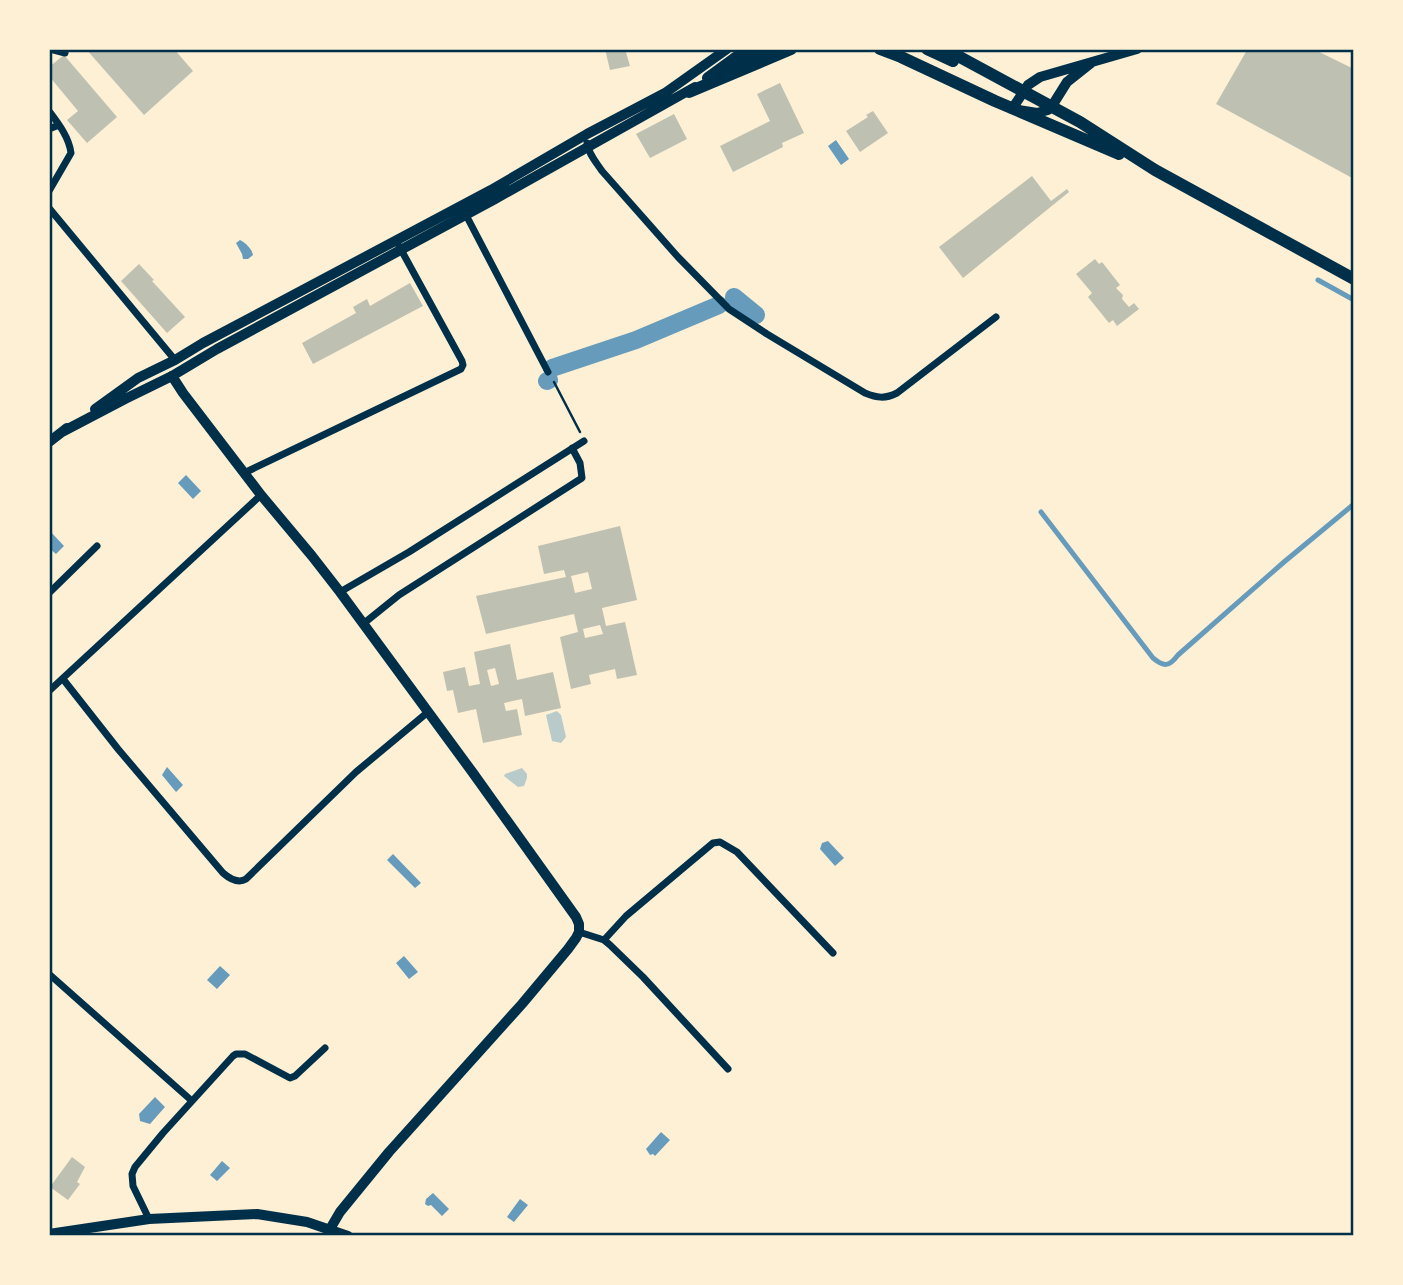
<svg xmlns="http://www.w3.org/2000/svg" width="1403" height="1285" viewBox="0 0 1403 1285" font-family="Inter,sans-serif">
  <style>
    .green { fill: #b9caca }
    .water { fill: #669bbc }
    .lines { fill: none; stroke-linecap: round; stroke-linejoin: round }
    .stream { stroke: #669bbc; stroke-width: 5 }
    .canal { stroke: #669bbc; stroke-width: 18 }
    .building { fill: #bec0b2; fill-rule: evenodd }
    .path { stroke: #003049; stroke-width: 2.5 }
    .minor { stroke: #003049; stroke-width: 7 }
    .tertiary { stroke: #003049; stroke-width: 10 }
    .secondary { stroke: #003049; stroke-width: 10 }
    .primary { stroke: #003049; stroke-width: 12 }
    .neatline { fill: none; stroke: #003049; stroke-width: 2.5 }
  </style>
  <rect width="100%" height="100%" fill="#fdf0d5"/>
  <path class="green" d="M557,711L561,715L566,737L561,743L552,741L546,715Z
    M522,768L527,774V778L524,786L518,787L504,776L505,774Z"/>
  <path class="water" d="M836,140L849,159L841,165L828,146Z
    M240,240C246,243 252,249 253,255L248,259H243L242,254L236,243Z
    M186,475L201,491L193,499L178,483Z
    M49,530L64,546L56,554L49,548Z
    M167,767L183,785L176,792L162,775Z
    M828,841L844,858L835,866L820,849L822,843Z
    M393,854L421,883L415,888L387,860Z
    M404,956L418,972L409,979L396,963Z
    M220,966L230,975L217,989L207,980Z
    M155,1097L165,1107L150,1124L140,1121L139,1114Z
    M661,1132L670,1140L655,1156L653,1154L650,1155L646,1149Z
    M222,1161L230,1168L217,1181L210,1175Z
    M433,1193L449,1209L442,1216L431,1205L428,1206L425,1204L426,1199Z
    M520,1199L528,1205L514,1222L507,1217Z"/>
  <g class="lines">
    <path class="stream" d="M1318,280L1354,300
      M1041,512L1153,658C1164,667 1169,667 1178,655L1284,562L1354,504"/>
    <path class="canal" d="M734,297L756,315
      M552,368L636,340L719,305
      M547,381L549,380"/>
  </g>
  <path class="building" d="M86,49H174L193,71L144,115Z
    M605,49H625L630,66L610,70Z
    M1313,49L1354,69V179L1216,104L1247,50Z
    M64,55L117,117L87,143L67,120L78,111L49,76V67Z
    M780,83L804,133L782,143L783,147L733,172L720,146L770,121L757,94Z
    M873,111L888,133L860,152L846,131L868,117L866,115Z
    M674,114L687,139L650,158L636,134Z
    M1032,176L1051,201L1067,189L1069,192L963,278L939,247Z
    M1095,259L1099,264L1102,262L1120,285L1116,288L1123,295L1122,299L1129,307L1134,303L1139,309L1117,326L1113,320L1109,323L1088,297L1092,293L1076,274Z
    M139,264L154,280L152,281L185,317L167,333L121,281Z
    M410,283L423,306L313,364L302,343L356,313L353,307L367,299L370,306Z
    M620,526L637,600L602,608L606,626L625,622L637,675L617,679L615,669L589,675L591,684L571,689L560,637L578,632L574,614L486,634L476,596L566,577L564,570L544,574L538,546ZM588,572L592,589L575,593L571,576ZM600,625L603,634L585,638L583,629Z
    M510,644L517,680L553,672L561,708L525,716L522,699L504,703L506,711L517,709L522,735L483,743L476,709L458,713L453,690L447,691L443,672L465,667L469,686L480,684L474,652ZM495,668L499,684L491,686L487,670Z
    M72,1157L85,1167L77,1182L80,1184L68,1200L50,1187Z"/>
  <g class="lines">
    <path class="path" d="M554,382L580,432"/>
    <path class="minor" d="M50,49L65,53
      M49,111C58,123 69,137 71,153L49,191
      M49,129L59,125
      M587,143C588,153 596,162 602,171L678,257L729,309L767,334L865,393C877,398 885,399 897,393L996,317
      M49,208L175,360
      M466,215L548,372
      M244,473L461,369L463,365L462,361L399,246
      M340,592L409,552L584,441
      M49,593L97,546
      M363,624L399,595L582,478L580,463L572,448
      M63,679L118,749L223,873C230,879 238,884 246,879L356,772L428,712
      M49,691L261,495
      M579,932L604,940L610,945L643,977L728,1069
      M604,940L626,916L713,843L720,842L737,852L833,953
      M49,974L192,1101
      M149,1219L133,1186L132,1174L135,1167L163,1133L233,1056L236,1054H245L290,1078L295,1076L325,1048"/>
    <path class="tertiary" d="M1091,63L1067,82L1052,106L1048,110L1037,113L1012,109L1028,85L1040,77L1137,49
      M172,376L183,393L261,495L312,556L340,592L473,773L576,917L579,924V932L576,938L568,949L522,1004L389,1152L340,1212L330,1229
      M49,1234L149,1219L257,1214L307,1222L348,1236"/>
    <path class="secondary" d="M728,69L767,49
      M95,409L138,378L175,360L203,343L491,190L587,134L665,93L727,49
      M62,432L125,399L172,376L217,349L495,199L695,87
      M49,442L67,428"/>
    <path class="primary" d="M880,49L901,57L995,101L1119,154
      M927,49L953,61
      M945,49L1080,122L1155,170L1354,279
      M708,78L734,59L751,49
      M689,92L791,49"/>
  </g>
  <rect width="1403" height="1285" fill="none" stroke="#fdf0d5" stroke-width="102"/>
  <rect x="51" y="51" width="1301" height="1183" class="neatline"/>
</svg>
